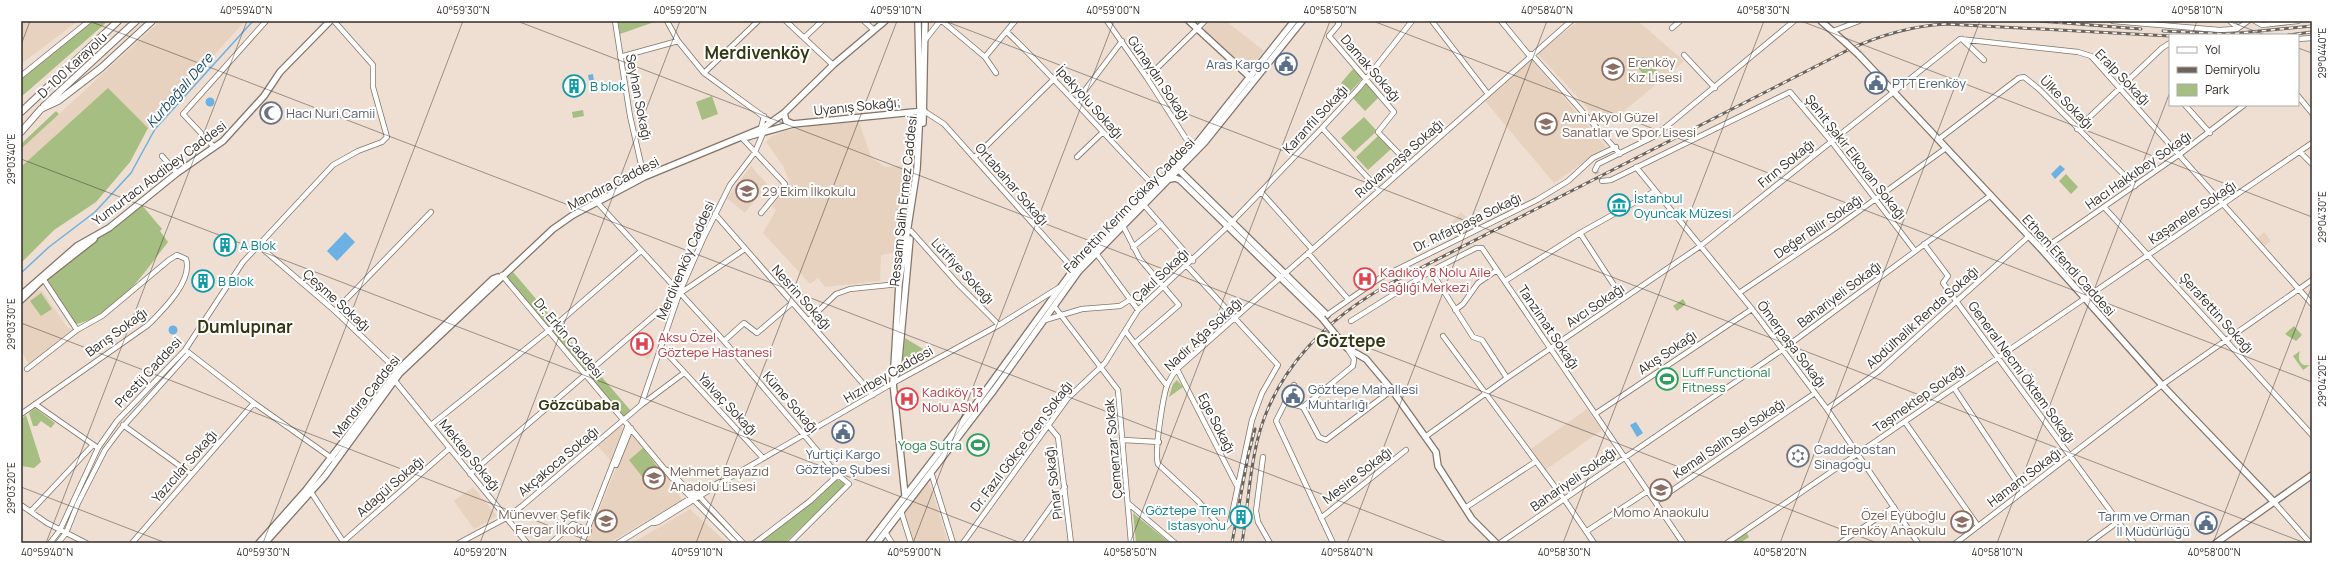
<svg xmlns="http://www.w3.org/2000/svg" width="2333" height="564" viewBox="0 0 2333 564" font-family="Manrope,sans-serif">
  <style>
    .built { fill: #e7d2bf }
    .green { fill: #a6be81 }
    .water { fill: #6db0e4 }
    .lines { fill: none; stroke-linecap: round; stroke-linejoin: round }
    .stream { stroke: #6db0e4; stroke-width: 1.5 }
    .minor-tunnel { stroke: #c9bbb0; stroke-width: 4.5; stroke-dasharray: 4.5 2; stroke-linecap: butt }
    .minor-casing { stroke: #827468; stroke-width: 6 }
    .major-casing { stroke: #827468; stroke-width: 8 }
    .highway-casing { stroke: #827468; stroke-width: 8 }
    .minor { stroke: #fff; stroke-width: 4.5 }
    .major { stroke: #fff; stroke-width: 5.5 }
    .highway { stroke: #fff; stroke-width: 6 }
    .rail-casing { stroke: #6c635c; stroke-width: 3 }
    .rail { stroke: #fff; stroke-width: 1.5; stroke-dasharray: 4.5; stroke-linecap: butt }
    .major-bridge-casing { stroke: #827468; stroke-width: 8; stroke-linecap: butt }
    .major-bridge { stroke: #fff; stroke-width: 5.5 }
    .ticks { fill: none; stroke: #332d28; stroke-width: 1; stroke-opacity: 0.45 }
    .labels { text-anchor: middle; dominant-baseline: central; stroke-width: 4; stroke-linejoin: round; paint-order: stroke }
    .education-label { font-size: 13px; fill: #785e54; stroke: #fff; text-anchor: start }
    .service-label { font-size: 13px; fill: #4e5e75; stroke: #fff; text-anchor: end }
    .street-label { font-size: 13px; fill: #332d28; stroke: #fff }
    .culture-label { font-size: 13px; fill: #0d838f; stroke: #fff; text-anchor: start }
    .worship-label { font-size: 13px; fill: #5b616d; stroke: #fff; text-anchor: start }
    .health-label { font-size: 13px; fill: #be3a42; stroke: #fff; text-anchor: start }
    .leisure-label { font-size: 13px; fill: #27864d; stroke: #fff; text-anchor: start }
    .water-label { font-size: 14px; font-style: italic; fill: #14466a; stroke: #fff }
    .quarter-label { font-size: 15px; font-weight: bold; fill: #333912; stroke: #fff }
    .district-label { font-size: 17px; font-weight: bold; fill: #333912; stroke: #fff }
    .neatline { fill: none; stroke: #332d28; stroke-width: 1.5 }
    .ticks-label { font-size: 10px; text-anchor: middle; fill: #332d28 }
  </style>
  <rect width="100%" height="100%" fill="#eedfd2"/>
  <path class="built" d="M21,21H78L21,64Z
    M160,21H245L148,128L130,162L96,202L54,230L21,263V149Z
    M1210,21H1226L1264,51L1248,70L1202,31Z
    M1579,21H1638L1684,61L1605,127L1537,53Z
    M1530,58L1606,147L1554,183L1485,101Z
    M859,122L871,157L885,167L911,165L900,252L881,255L880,281L825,287L818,278L810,284L763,233L776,210L772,206L790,183L783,166L766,142L772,136L784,131L817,125Z
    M751,166L767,184L745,213L727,198Z
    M1461,212L1477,227L1456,239L1445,230Z
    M2264,232L2271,241L2263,247L2256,239Z
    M36,290L42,291L68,328L81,332L30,365L21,351V307Z
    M639,331L654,347L648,360L630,341Z
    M1587,409L1602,430L1544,471L1528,451Z
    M620,426L624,428L611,461L597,445Z
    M630,433L663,470L682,500L609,543H586Z
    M1665,478L1673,489L1656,500L1649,490Z
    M927,483L931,487L948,543H914L904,511Z
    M473,487L497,516L474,529L454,501Z
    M1963,508L1976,526L1962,536L1949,518Z
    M690,509L727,543H632L658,528Z"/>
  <path class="green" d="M92,21H108L21,97V78Z
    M618,21H657L620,34Z
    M1643,57L1657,71L1648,79L1635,65Z
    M1353,69L1363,78L1350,92L1341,83Z
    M1367,82L1379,97L1365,111L1353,98Z
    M108,88L148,128L130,162L96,202L54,230L21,263V167Z
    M712,96L718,114L702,120L696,102Z
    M583,110L584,116L573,118L572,112Z
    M56,111L59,114L21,149V144Z
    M1364,117L1377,131L1354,152L1341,138Z
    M1378,136L1391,149L1368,170L1356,157Z
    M2066,174L2078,187L2071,194L2059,181Z
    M141,204L162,229L160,231L168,242C141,276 118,315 73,325L45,280Z
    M513,272L555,321L549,327L507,277Z
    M41,293L52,309L41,316L30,301Z
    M1683,299L1686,304L1677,311L1673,306Z
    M558,326L631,411L625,418L551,331Z
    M2294,326L2302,335L2296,341L2285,334Z
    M905,338L933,355L906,370L902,368Z
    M2300,351C2297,359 2300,367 2310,365L2303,370L2293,356Z
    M1177,380L1183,387L1169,397L1173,384Z
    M35,408L55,423L51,428L41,421L37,426H33L29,413Z
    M26,415L41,462L34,468L21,466V419Z
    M643,448L662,473L648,484L629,460Z
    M837,479L846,484L785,543H760Z
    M1133,513L1170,543H1136Z
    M1746,532L1749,537L1740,543H1730Z"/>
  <path class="water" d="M593,74L595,89L591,90L588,75Z
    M205.5 102a4.5 4.5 0 1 1 9 0a4.5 4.5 0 1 1-9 0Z
    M2060,165L2065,169L2055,179L2051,174Z
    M345,232L355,242L337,261L327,251Z
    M168.5 330a4.5 4.5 0 1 1 9 0a4.5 4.5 0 1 1-9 0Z
    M1636,422L1643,433L1637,437L1630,425Z"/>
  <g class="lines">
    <path class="stream" d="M21,273L49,247L95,212L131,173L155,129L253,21"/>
    <path class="minor-tunnel" d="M1595,170L1602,181"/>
    <g class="minor-casing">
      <path id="minor" d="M615,21L630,116L644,177
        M667,21L678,41L704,73L771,122
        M786,21L833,65
        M864,21L874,30
        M942,21L985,57L1015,21
        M1107,21L1147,78L1192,148
        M1337,21L1339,24L1329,36L1394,112L1378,132L1409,164
        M1432,21L1488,94
        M1501,21L1529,55L1531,54L1620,154
        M2113,21L2219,30L2237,29L2248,21
        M2230,21L2238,28
        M2255,21L2262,25L2298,21
        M1672,28L1680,21
        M1833,31L1859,21
        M1007,32C1059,82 1105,136 1155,187
        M804,38L822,21
        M1962,39L1984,60
        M2298,39L2312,38
        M925,40L940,21
        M1684,55L1715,88
        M620,57L678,41
        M985,57L996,73
        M704,73L758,21
        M21,76L89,21
        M1147,78L1205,21
        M2298,96L2312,113
        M1076,102L1122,41
        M2185,105L2210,133
        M924,111L944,124L1076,272
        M761,128L764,116
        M1322,128L1379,190
        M2077,129L2162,48L2170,43
        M742,138L785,184L761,213
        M1939,139L2019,78L2024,77L2039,89L2135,186
        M214,147L183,114L266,21
        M2300,152L2312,164
        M162,156L177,173
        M1077,157L1102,133
        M974,158L1055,78
        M1636,167L1752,309L1827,409L1918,543
        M1595,170L1598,164L1655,136L1794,21
        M1602,181L1611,180L1790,92L1831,141L1915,251
        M1261,192L1312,249
        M596,201L724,341L838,475L849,484L790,543
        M1144,205L1193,261
        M2104,207L2312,435
        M715,214L873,395
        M1123,226L1140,259L1179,305L1135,343
        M908,231H911L959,285L999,325
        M1580,233L1623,299
        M1924,244L1948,276L1943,283L2134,543
        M258,245L335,311L399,372
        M1133,247L1161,224
        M2042,250L2180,154L2244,105
        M1096,253L1138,310
        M1308,253L1348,299
        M1187,266L1277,364L1278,365L1262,393L1252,420L1230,523L1226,527L1219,525L1199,502L1158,464C1154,452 1163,398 1167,385C1170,379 1173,374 1177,369L1571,21
        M1431,271L1473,337L1482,340L1507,378
        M502,275L672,478L736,543
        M42,277L77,330
        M1505,281L1580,233L1655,191
        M1739,293L1834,229L1946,148
        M1054,306L1118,390L1131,543
        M1455,310L1463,304L1478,283L1497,270
        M335,311L431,212
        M1327,315L1380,278L1537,200L1568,181L1593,158L1616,147
        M809,320L836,294L850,289L899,284
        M1045,320L1082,309L1120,306L1131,299
        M1351,321L1431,271L1476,248H1482L1683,543
        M1126,332L1167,386
        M1443,336L1564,499L1594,543
        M724,341L744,323L757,333L792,303
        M661,347L763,458
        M188,352L254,403L333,459
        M1177,369L1237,486
        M395,381L527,543
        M1294,385L1276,421L1333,543
        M1954,388L2023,491
        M1285,402L1303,407L1319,437L1326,440L1392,390
        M35,404L98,448
        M641,405L679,294L703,239L730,185L755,152L764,131
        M1303,407L1353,366L1354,359L1347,348
        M1827,409L1879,371L2029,236
        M21,414L148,325C163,310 193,281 186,259L177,255L169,260L102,316L77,330L27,369
        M1595,414L1752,309
        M1905,422L1978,526
        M123,425L191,474
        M431,425L558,323L641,251
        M1048,425L1058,437L1071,543
        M1425,437L1507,378L1699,247L1960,39L2078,52L2091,56L2312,304
        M1124,440L1159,442
        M1263,457L1256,511L1258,522L1270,543
        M616,465L631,428
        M667,470C679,477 687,494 700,497L743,543
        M931,472L953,543
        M470,474L679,294L745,249
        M311,492L344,543
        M1655,502L1815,393
        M2274,502L2310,543
        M1129,504L1175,543
        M21,505L47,523L86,543
        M1465,508L1535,462
        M31,511L92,446
        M901,511L911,543
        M1321,518L1406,450
        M654,523L658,522L724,481L893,383L999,325L1060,287
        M1587,531L1648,491
        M885,532L892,543
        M344,541L450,448
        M50,543L60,530L98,448L117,421L185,350L243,262L333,165L358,151L382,142L387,137L373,87V65L334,21
        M58,543L66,533L78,503L105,450L120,430L189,353
        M132,543L254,403
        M459,543L506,518L522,506L641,405L684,373
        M551,543L573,524L589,531
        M582,543L628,425
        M618,543L694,496L720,482
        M755,543L810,501L838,475
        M963,543L1068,398L1105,363L1138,310L1228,226L1322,128L1359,88L1412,21
        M1025,543L1065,487
        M1500,543L1782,350L1991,195
        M1727,543L2312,143
        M1840,543L1894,507
        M1956,543L2162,385L2312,280
        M2089,543L2119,521"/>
    </g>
    <g class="major-casing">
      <path id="major" d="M1189,21L1252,79
        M1821,21L1846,43
        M1859,55L2042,250L2162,385L2274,502
        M784,113L786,121L793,124
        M923,123L925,21
        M747,137L793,124L924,111
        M1170,179L1175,178L1180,180L1322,318L1327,315L1177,168
        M21,295L77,246L109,228L177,173L223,141L264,96L280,72L330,21
        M21,300L43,279L94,239
        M1335,334L1347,348L1366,359L1392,390L1436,452L1438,466L1472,519L1496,543
        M894,379L898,370L910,239
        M905,495L893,383L899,284L917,169L920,110L918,21
        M259,543L306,490L400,368L493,279L498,277
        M265,543L325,476L400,373L553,229L573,215L644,177L763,128L784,113L833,65L885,21
        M869,543L973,408L1073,270L1198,142L1294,21
        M877,543L994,390L1079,271L1205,142L1302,21
        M2216,543L2312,475"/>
    </g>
    <g class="highway-casing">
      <path id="highway" d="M44,106L136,21
        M21,112L118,21
        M21,132L41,109L58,101L101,68L152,21"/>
    </g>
    <use href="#minor" class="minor"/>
    <use href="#major" class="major"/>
    <use href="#highway" class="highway"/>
    <g class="rail-casing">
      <path id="rail" d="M2040,21L2141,29
        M2163,31L2229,34L2312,26
        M2288,35L2312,32
        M1232,543L1248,456L1255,429
        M1242,543C1248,508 1249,472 1258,438C1276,368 1329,317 1391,283L1848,50C1880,35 1910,26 1946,24L2170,36"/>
    </g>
    <use href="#rail" class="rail"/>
    <g class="major-bridge-casing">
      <path id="major-bridge" d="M1846,43L1859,55
        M1322,318L1335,334"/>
    </g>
    <use href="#major-bridge" class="major-bridge"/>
  </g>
  <path class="ticks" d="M89,21L1449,543M517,21L1877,543M945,21L2305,543M1373,21L2312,382M1801,21L2312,217M2228,21L2265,35M2192,35L2197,21M21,45L30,21M2298,48L2312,53M21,159L1021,543M21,323L594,543M21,487L166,543M46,543L247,21M263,543L463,21M480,543L680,21M696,543L897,21M913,543L1114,21M1130,543L1330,21M1347,543L1547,21M1563,543L1764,21M1780,543L1980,21M1997,543L2170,92M2213,543L2312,286"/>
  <defs>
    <g id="civic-ring" transform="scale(1.15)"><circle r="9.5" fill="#fff" stroke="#5c6f8a" stroke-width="1.5"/><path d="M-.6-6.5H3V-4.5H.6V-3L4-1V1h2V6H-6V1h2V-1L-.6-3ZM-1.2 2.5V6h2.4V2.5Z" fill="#5c6f8a"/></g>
    <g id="school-ring" transform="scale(1.15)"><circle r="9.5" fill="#fff" stroke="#8d6e63" stroke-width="1.5"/><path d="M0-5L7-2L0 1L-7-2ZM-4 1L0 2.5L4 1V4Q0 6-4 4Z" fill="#8d6e63"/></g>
    <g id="building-ring" transform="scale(1.15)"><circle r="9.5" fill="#fff" stroke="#0f9aa8" stroke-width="1.5"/><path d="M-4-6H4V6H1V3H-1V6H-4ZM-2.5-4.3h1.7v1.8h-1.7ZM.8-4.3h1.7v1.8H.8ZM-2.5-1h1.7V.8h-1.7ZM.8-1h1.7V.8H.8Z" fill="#0f9aa8"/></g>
    <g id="mosque-ring" transform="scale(1.15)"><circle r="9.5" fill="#fff" stroke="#6b7280" stroke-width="1.5"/><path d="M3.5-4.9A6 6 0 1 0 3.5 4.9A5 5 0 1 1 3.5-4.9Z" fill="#6b7280"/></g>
    <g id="museum-ring" transform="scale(1.15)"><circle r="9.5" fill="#fff" stroke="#0f9aa8" stroke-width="1.5"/><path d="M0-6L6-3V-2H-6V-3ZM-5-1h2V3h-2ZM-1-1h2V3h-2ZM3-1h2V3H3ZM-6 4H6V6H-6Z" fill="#0f9aa8"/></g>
    <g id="hospital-ring" transform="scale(1.15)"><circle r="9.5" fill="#fff" stroke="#e0444e" stroke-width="1.5"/><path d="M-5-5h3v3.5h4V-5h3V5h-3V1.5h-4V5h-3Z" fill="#e0444e"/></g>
    <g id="stadium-ring" transform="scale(1.15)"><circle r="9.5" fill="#fff" stroke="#2e9e5b" stroke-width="1.5"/><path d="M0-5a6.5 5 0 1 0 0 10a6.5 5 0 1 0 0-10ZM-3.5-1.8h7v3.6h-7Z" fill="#2e9e5b"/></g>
    <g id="synagogue-ring" transform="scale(1.15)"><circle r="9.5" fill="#fff" stroke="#6b7280" stroke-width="1.5"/><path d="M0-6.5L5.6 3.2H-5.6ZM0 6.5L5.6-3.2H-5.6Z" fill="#6b7280"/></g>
  </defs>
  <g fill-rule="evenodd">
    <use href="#civic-ring" x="1286" y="64"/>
    <use href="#school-ring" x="1613" y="69"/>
    <use href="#civic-ring" x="1876" y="83"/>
    <use href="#building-ring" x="574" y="86"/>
    <use href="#mosque-ring" x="271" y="113"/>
    <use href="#school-ring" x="1546" y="124"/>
    <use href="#school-ring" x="747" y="191"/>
    <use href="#museum-ring" x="1619" y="205"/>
    <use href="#building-ring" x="225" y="245"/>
    <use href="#hospital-ring" x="1365" y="279"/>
    <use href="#building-ring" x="203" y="281"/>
    <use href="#hospital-ring" x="642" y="344"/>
    <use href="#stadium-ring" x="1667" y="379"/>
    <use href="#civic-ring" x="1293" y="396"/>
    <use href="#hospital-ring" x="907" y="399"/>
    <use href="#civic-ring" x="843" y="432"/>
    <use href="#stadium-ring" x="978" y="445"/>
    <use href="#synagogue-ring" x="1798" y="456"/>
    <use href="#school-ring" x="654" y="478"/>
    <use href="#school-ring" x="1661" y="490"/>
    <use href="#building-ring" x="1241" y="517"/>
    <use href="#school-ring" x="606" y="521"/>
    <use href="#school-ring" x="1962" y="522"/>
    <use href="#civic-ring" x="2206" y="523"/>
  </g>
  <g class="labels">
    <g class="education-label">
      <text x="1628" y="62">Erenköy<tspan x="1628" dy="15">Kız Lisesi</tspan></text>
      <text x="1562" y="117">Avni Akyol Güzel<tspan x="1562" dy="15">Sanatlar ve Spor Lisesi</tspan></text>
      <text x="762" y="191">29 Ekim İlkokulu</text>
      <text x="670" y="471">Mehmet Bayazıd<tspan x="670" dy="15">Anadolu Lisesi</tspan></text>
      <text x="1661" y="512" text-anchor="middle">Momo Anaokulu</text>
      <text x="590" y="514" text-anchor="end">Münevver Şefik<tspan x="590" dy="15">Fergar İlkoku</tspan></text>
      <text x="1946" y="515" text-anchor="end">Özel Eyüboğlu<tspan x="1946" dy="15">Erenköy Anaokulu</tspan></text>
    </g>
    <g class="service-label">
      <text x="1270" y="64">Aras Kargo</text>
      <text x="1892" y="83" text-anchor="start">PTT Erenköy</text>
      <text x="1308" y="389" text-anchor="start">Göztepe Mahallesi<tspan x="1308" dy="15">Muhtarlığı</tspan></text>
      <text x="843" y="454" text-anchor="middle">Yurtiçi Kargo<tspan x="843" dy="15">Göztepe Şubesi</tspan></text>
      <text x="2190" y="516">Tarım ve Orman<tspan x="2190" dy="15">İl Müdürlüğü</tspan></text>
    </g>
    <g class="street-label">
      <text transform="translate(72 65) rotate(-43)">D-100 Karayolu</text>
      <text transform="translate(1371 68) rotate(49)">Damak Sokağı</text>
      <text transform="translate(2123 77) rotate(46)">Eralp Sokağı</text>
      <text transform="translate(1159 78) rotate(56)">Günaydın Sokağı</text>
      <text transform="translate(639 97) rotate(79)">Seyhan Sokağı</text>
      <text transform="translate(1090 102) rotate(48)">İpekyolu Sokağı</text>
      <text transform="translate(2067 102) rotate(45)">Ülke Sokağı</text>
      <text transform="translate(857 106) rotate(-6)">Uyanış Sokağı;</text>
      <text transform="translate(1315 119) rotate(-47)">Karanfil Sokağı</text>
      <text transform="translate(1856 157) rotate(52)">Şehit Şakir Elkovan Sokağı</text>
      <text transform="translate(1399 158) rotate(-41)">Rıdvanpaşa Sokağı</text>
      <text transform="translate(1786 163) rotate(-39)">Fırın Sokağı</text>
      <text transform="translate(2138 170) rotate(-35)">Hacı Hakkıbey Sokağı</text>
      <text transform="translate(159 173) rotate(-37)">Yumurtacı Abdibey Caddesi</text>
      <text transform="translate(613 183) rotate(-27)">Mandıra Caddesi</text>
      <text transform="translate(1012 184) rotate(49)">Ortabahar Sokağı</text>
      <text transform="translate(903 201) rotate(-84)">Ressam Salih Ermez Caddesi</text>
      <text transform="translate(1129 205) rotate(-46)">Fahrettin Kerim Gökay Caddesi</text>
      <text transform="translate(2192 212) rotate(-34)">Kaşaneler Sokağı</text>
      <text transform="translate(1467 222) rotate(-26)">Dr. Rıfatpaşa Sokağı</text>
      <text transform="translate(1818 226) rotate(-34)">Değer Bilir Sokağı</text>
      <text transform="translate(685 260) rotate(-67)">Merdivenköy Caddesi</text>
      <text transform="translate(2069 265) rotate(48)">Ethem Efendi Caddesi</text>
      <text transform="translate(963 271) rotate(47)">Lütfiye Sokağı</text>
      <text transform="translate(1160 275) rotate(-43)">Çakıl Sokağı</text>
      <text transform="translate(1839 294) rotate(-37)">Bahariyeli Sokağı</text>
      <text transform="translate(802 297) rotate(48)">Nesrin Sokağı</text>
      <text transform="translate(337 300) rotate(42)">Çeşme Sokağı</text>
      <text transform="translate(1595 305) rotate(-34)">Avcı Sokağı</text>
      <text transform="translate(2217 313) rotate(48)">Şerafettin Sokağı</text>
      <text transform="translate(1922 317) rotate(-42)">Abdülhalik Renda Sokağı</text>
      <text transform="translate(1549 327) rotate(56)">Tanzimat Sokağı</text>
      <text transform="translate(116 332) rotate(-36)">Barış Sokağı</text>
      <text transform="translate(1203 334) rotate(-43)">Nadir Ağa Sokağı</text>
      <text transform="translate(569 338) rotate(50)">Dr. Erkin Caddesi</text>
      <text transform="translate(1792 344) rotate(53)">Ömerpaşa Sokağı</text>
      <text transform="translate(1667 352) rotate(-34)">Akış Sokağı</text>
      <text transform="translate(148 372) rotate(-47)">Prestij Caddesi</text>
      <text transform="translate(2022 372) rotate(54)">General Necmi Öktem Sokağı</text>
      <text transform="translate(888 374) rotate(-30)">Hızırbey Caddesi</text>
      <text transform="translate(366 396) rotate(-52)">Mandıra Caddesi</text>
      <text transform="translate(1919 398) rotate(-35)">Taşmektep Sokağı</text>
      <text transform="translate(791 402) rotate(49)">Küme Sokağı</text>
      <text transform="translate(728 404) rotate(47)">Yalvaç Sokağı</text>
      <text transform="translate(1217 423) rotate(63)">Ege Sokağı</text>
      <text transform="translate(1729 438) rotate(-34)">Kemal Salih Sel Sokağı</text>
      <text transform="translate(1021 446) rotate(-53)">Dr. Fazıl Gökçe Ören Sokağı</text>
      <text transform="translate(1113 449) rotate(-95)">Çemenzar Sokak</text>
      <text transform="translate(470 455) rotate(51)">Mektep Sokağı</text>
      <text transform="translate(558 461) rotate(-40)">Akçakoca Sokağı</text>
      <text transform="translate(184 466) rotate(-49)">Yazıcılar Sokağı</text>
      <text transform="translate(1357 475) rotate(-38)">Mesire Sokağı</text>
      <text transform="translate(2024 477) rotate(-37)">Hamam Sokağı</text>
      <text transform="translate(1573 479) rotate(-35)">Bahariyeli Sokağı</text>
      <text transform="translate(1053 483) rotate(-97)">Pınar Sokağı</text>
      <text transform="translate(390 486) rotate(-41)">Adagül Sokağı</text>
    </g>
    <g class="culture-label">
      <text x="590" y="86">B blok</text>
      <text x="1634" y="198">İstanbul<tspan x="1634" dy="15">Oyuncak Müzesi</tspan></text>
      <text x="240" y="245">A Blok</text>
      <text x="218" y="281">B Blok</text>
      <text x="1226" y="510" text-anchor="end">Göztepe Tren<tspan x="1226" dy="15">Istasyonu</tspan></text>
    </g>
    <g class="worship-label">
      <text x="286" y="113">Hacı Nuri Camii</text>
      <text x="1814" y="449">Caddebostan<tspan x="1814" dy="15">Sinagogu</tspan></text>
    </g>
    <g class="health-label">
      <text x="1380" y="272">Kadıköy 8 Nolu Aile<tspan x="1380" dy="15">Sağlığı Merkezi</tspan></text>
      <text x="658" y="337">Aksu Özel<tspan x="658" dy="15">Göztepe Hastanesi</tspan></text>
      <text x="922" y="392">Kadıköy 13<tspan x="922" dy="15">Nolu ASM</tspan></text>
    </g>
    <g class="leisure-label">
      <text x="1682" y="372">Luff Functional<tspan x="1682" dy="15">Fitness</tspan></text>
      <text x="962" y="445" text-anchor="end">Yoga Sutra</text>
    </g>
    <g class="water-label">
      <text transform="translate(179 90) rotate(-49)">Kurbağalı Dere</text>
    </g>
    <g class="quarter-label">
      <text x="579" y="404">Gözcübaba</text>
    </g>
    <g class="district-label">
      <text x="757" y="52">Merdivenköy</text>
      <text x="245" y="326">Dumlupınar</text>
      <text x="1351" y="340">Göztepe</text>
    </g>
  </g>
  <rect width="2333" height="564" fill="none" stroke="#ffffff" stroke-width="44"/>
  <rect x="2169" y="34" width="130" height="72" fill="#ffffff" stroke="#adaba9"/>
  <rect x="2177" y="47" width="20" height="6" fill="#ffffff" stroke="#adaba9"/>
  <text x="2205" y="54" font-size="12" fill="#332d28">Yol</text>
  <rect x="2177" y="67" width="20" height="6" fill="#6c635c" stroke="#adaba9"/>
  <text x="2205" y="74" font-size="12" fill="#332d28">Demiryolu</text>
  <rect x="2177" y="84" width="20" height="12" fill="#a6be81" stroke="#adaba9"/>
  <text x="2205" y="94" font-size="12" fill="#332d28">Park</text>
  <rect x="22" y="22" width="2289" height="520" class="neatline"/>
  <g class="ticks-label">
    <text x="246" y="14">40°59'40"N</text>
    <text x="463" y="14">40°59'30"N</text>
    <text x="680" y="14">40°59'20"N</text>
    <text x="896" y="14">40°59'10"N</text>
    <text x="1113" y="14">40°59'00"N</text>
    <text x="1330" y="14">40°58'50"N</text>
    <text x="1547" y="14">40°58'40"N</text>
    <text x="1763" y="14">40°58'30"N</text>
    <text x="1980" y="14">40°58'20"N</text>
    <text x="2197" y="14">40°58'10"N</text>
    <text transform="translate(2322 53) rotate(-90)" y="4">29°04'40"E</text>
    <text transform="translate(11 159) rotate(-90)" y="4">29°03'40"E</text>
    <text transform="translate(2322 217) rotate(-90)" y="4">29°04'30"E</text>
    <text transform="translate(11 324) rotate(-90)" y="4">29°03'30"E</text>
    <text transform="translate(2322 381) rotate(-90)" y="4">29°04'20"E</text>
    <text transform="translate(11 488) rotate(-90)" y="4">29°03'20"E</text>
    <text x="47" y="556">40°59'40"N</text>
    <text x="263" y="556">40°59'30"N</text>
    <text x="480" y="556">40°59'20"N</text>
    <text x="697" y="556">40°59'10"N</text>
    <text x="914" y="556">40°59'00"N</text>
    <text x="1130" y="556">40°58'50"N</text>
    <text x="1347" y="556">40°58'40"N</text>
    <text x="1564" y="556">40°58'30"N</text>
    <text x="1780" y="556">40°58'20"N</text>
    <text x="1997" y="556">40°58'10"N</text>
    <text x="2214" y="556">40°58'00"N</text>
  </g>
</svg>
